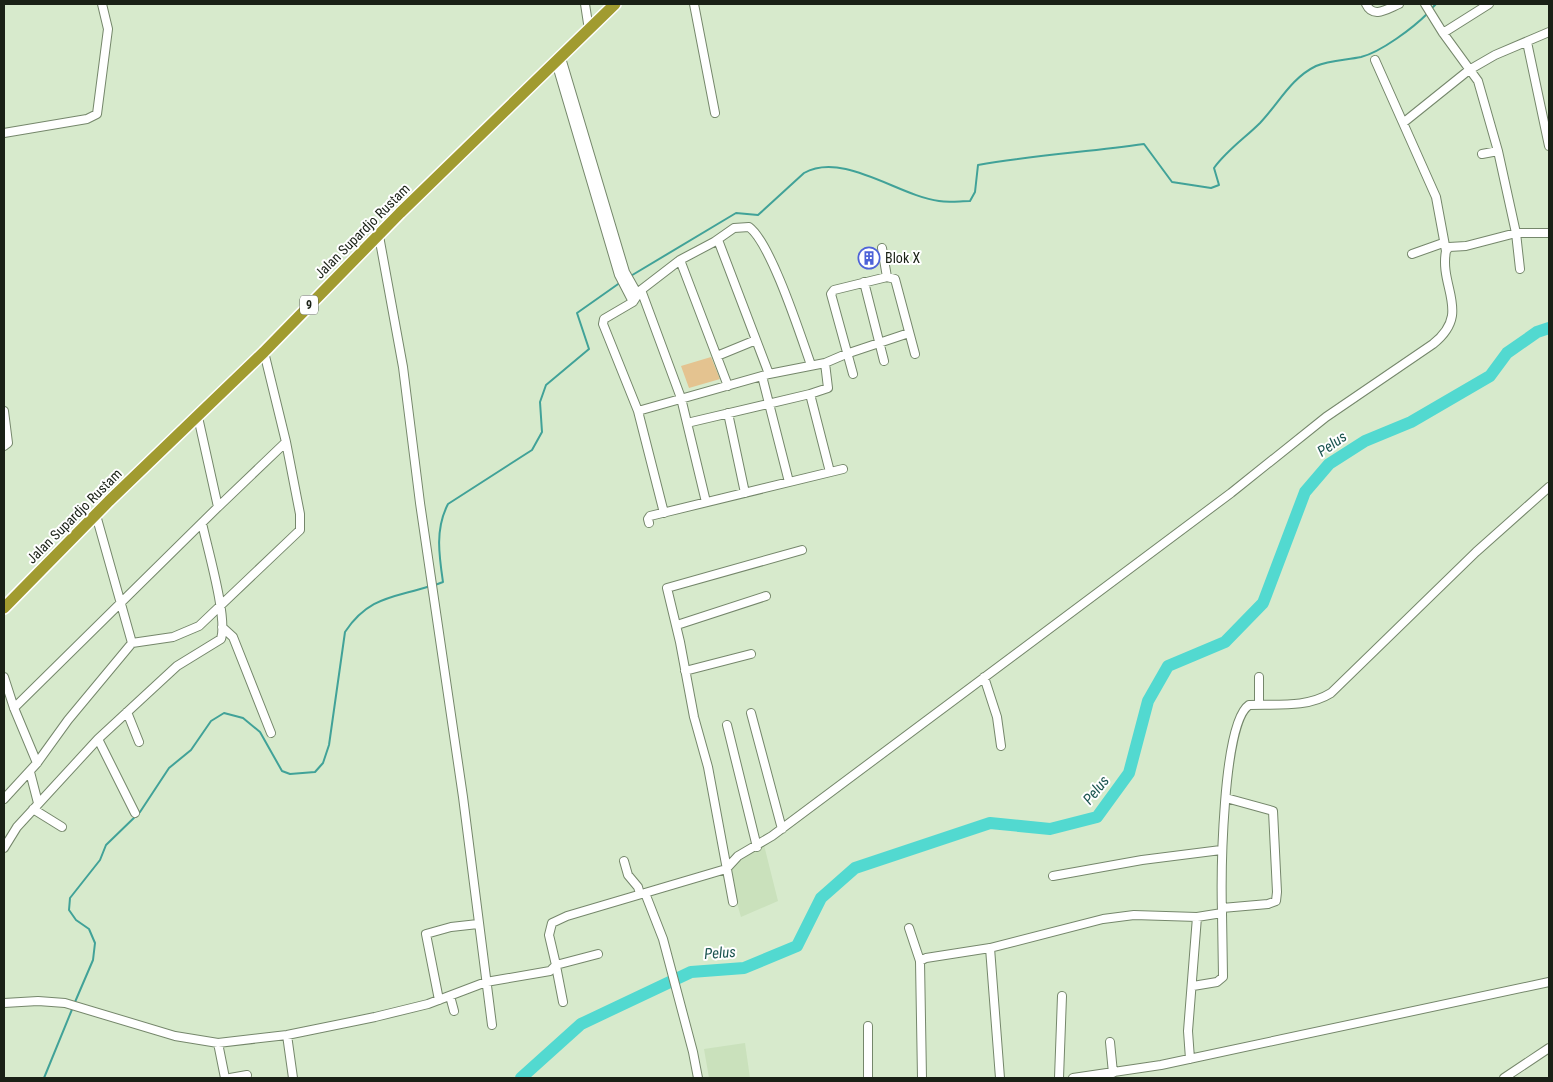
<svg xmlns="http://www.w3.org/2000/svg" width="1553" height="1082" viewBox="0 0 1553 1082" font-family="'Roboto Condensed',sans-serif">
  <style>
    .built { fill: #cae1bc }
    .green { fill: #e4c390 }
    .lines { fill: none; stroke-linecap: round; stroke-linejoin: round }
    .stream { stroke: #41a298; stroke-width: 2 }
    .river { stroke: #52d9d0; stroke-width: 12 }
    .minor-casing { stroke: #75876b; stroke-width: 10 }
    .highway-casing { stroke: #fff; stroke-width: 14 }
    .minor { stroke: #fff; stroke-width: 8 }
    .highway { stroke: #a19b30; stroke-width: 11 }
    .labels { text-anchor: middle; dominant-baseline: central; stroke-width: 4; stroke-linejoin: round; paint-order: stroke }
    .shield { fill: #fff; stroke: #5f645c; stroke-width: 1 }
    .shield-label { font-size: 12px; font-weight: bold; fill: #1a2116 }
    .street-label { font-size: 14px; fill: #1a2116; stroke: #fff }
    .poi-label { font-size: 14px; fill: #1a2116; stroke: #fff; text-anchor: start }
    .water-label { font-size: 15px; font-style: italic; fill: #1b5450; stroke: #fff }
  </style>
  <rect width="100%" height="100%" fill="#d7eacc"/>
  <path class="built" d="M764,845L778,901L741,917L727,869Z
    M745,1043L750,1078H709L704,1049Z"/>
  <path class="green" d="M711,357L720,379L689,388L681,366Z"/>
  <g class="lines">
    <path class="stream" d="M1431,9L1436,4
      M629,277L736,213L758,215L804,173C843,151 899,196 939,201C949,203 960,201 970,201L975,192L978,165C1033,155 1089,152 1144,144L1172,182L1211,188L1219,185L1214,168C1227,150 1245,138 1260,123C1279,103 1291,78 1316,66C1329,60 1347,60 1361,57C1381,52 1413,28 1428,13
      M435,585L443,582C439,555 435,529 448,504L532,450L542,432L540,402L546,385L589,349L577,313L621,282
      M75,1002L93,960L95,943L89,929L76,920L69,910L70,898L100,860L106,845L140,812L169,768L191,750L211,721L224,713L243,718L260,732L282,771L290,774L315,772L323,763L329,745L345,632C369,596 394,598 430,586
      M44,1078L73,1007"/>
    <path class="river" d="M521,1078L581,1024L691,972L744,968L797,946L821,898L855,868L990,823L1050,829L1097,817L1129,773L1148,701L1168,666L1225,642L1263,603L1305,492L1329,464L1365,441L1411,422L1490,376L1507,353L1537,332L1549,328"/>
    <g class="minor-casing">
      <path id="minor" d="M585,4L589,30
        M694,4L715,113
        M1366,4C1373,19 1387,9 1399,4
        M1443,33L1489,4
        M1527,42L1549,146
        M561,58L625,272L638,295
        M1375,60L1436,197L1446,251
        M556,62L619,275L633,302
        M1403,123L1469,70L1495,55L1549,32
        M4,133L87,119L97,114L108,29L102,4
        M1482,154L1498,151
        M379,236L403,367L420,503L463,797L492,1025
        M718,240L769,374
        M882,248L887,277
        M1412,254L1443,243
        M680,260L728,386
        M1520,269L1516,233H1549
        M864,282L884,361
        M641,290L681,398L706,502
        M717,356L756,340
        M825,363L846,354L909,333
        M853,374L831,294L834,290L887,277L895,279L915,354
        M762,376L789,482
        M4,411L8,443L4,446
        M638,411L769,374L825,363L828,388L810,394L830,472
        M728,413L745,493
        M687,423L810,394
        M218,507L286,442L264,352
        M664,513L638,411L603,324L604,319L633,302L641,290L680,260L714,242L734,228L749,227C771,243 801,337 811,365
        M96,515L132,643
        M649,523L648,519L650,516L843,469
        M677,625L766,596
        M222,627L233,637L271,733
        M685,671L751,654
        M4,677L14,708L37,763
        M984,677L997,717L1001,746
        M1259,705V677
        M14,708L218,507L198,417
        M127,712L139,742
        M751,713L782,829
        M727,725L757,847
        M30,772L38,803
        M4,799L37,763L68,720L132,643L173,637L199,626L300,530V514L286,442
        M33,809L62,827
        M135,813L98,739L177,666L221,639C228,618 207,547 202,523
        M4,848L17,827L98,739
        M624,861L628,875L638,887L640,894
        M1053,876L1142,860L1221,850
        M645,893L663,939L693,1052L698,1078
        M733,902L708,767L694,717L680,642L667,588L802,550
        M1222,908L1268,904L1276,901L1277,892L1273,811L1226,798
        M909,928L920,961
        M990,948L1000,1078
        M556,965L598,954
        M556,966L563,1002
        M1193,986L1217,982L1223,977L1222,913
        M450,996L454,1011
        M439,1000L426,934L451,927L478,924
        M4,1003L38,1001L65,1003L175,1036L218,1043L287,1035L375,1017L428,1004L486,982L550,971L556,965L549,935L552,923L567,916L726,869L738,856L772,836L1231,493L1326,417L1433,344C1472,313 1439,288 1446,251L1449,247L1466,246L1516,233L1498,151L1478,81L1443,33L1425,4
        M287,1035L293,1078
        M1110,1042L1113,1073
        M218,1043L225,1078
        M1190,1059L1188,1031L1197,917
        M230,1078L247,1075
        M868,1078V1026
        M922,1078L920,961L926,958L990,948L1103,919L1134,915L1197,917L1222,913C1221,878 1222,723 1249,705C1277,704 1307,708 1331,693L1476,552L1549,487
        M1059,1078L1062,996
        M1073,1078L1161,1065L1549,982
        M1504,1078L1549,1048"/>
    </g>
    <g class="highway-casing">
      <path id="highway" d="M4,608L109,501L264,352L400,213L615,4"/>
    </g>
    <use href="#minor" class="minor"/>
    <use href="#highway" class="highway"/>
  </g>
  <defs>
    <g id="building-ring" transform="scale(1.125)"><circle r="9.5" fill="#fff" stroke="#4e63d8" stroke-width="1.5"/><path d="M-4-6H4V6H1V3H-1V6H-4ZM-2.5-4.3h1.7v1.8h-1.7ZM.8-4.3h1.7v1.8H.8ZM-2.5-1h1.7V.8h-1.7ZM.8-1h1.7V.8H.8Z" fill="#4e63d8"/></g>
  </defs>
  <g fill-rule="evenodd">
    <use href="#building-ring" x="869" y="258"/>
  </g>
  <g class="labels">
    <rect class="shield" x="300" y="295.5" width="18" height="19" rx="4"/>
    <g class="shield-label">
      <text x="309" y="305">9</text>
    </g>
    <g class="street-label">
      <text transform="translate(362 231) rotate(-45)">Jalan Supardjo Rustam</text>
      <text transform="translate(74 516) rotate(-45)">Jalan Supardjo Rustam</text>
    </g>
    <g class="poi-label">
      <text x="885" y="258">Blok X</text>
    </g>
    <g class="water-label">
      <text transform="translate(1332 444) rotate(-35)">Pelus</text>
      <text transform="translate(1096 790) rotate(-51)">Pelus</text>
      <text transform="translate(720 953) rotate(-4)">Pelus</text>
    </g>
  </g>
  <rect width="1553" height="1082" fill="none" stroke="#1a2116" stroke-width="10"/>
</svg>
